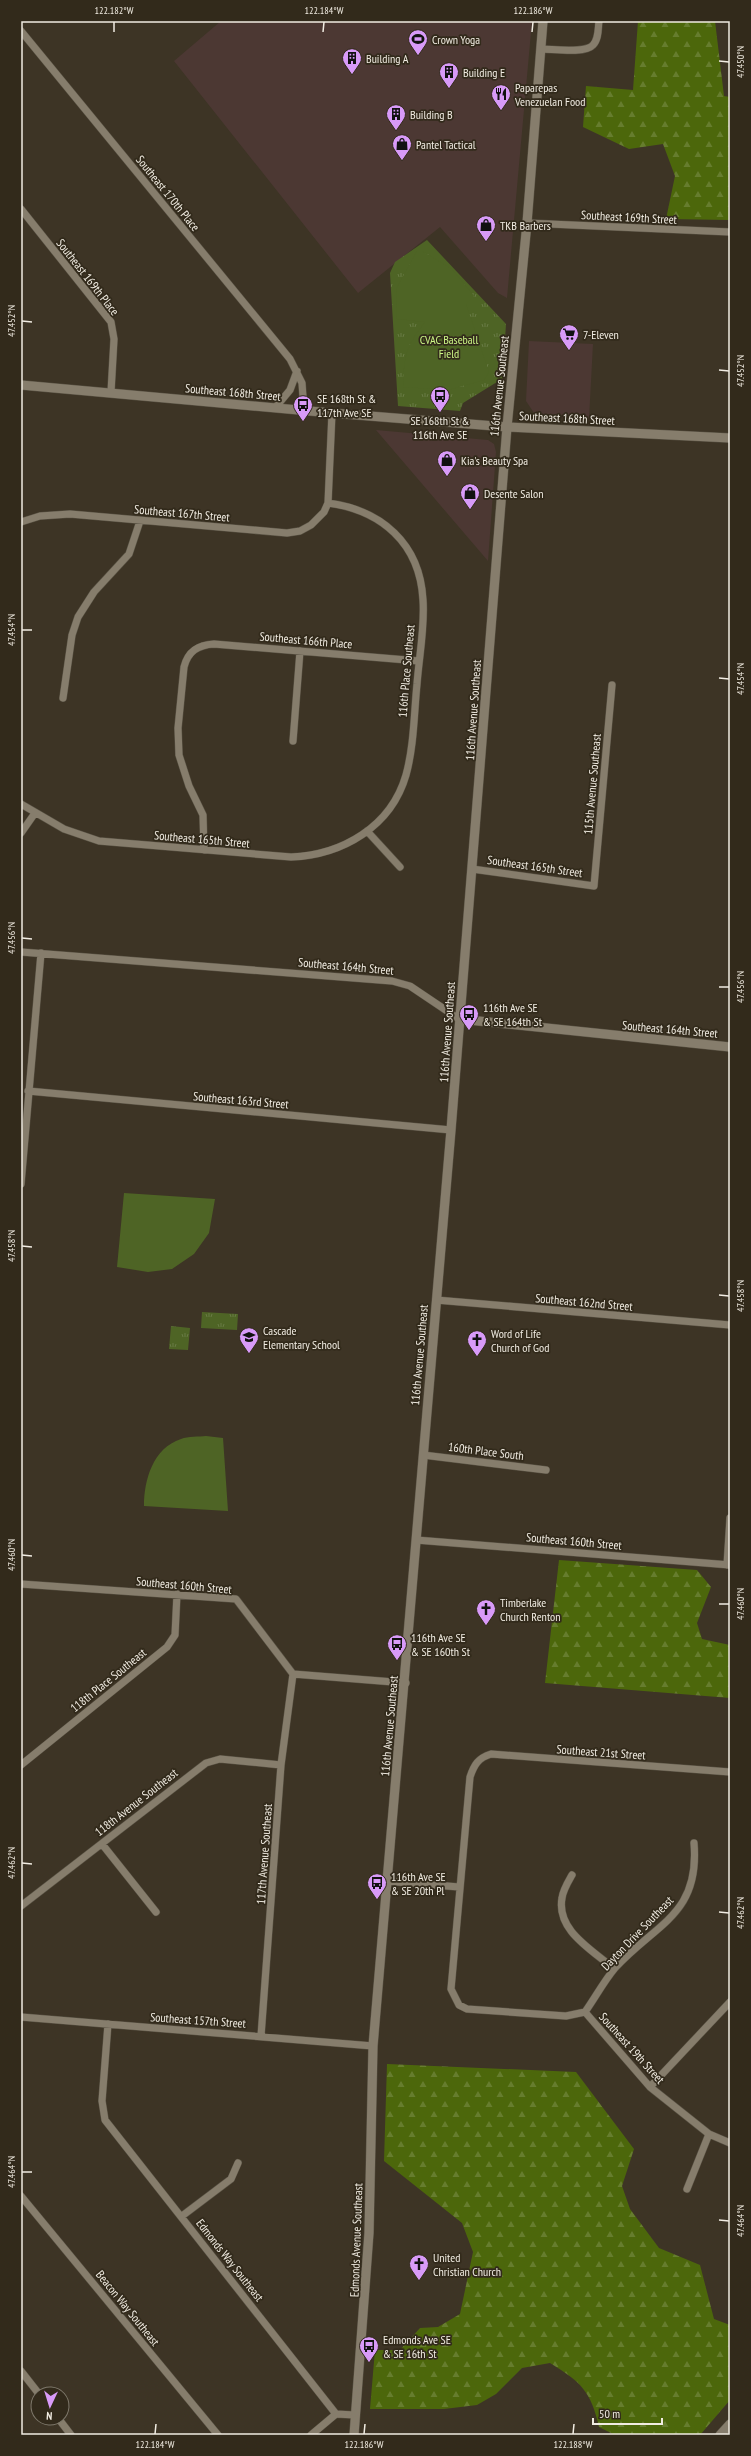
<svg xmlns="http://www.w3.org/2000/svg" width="751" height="2456" viewBox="0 0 751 2456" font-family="'PT Sans Narrow',sans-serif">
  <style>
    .commercial { fill: #4c3833 }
    .grass { fill: url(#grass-tufts) }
    .forest { fill: url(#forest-firs) }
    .pitch { fill: #4e6425 }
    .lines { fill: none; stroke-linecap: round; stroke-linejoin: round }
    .minor-casing { stroke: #595244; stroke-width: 8 }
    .tertiary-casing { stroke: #595244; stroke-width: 10 }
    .minor { stroke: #867d6c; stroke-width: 7 }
    .tertiary { stroke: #867d6c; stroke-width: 9 }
    .ticks { fill: none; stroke: #f1ece2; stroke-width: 1.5 }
    .labels { text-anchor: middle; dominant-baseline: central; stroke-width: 3.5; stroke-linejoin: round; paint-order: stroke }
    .poi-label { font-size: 12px; fill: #f1ece2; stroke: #322a1b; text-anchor: start }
    .street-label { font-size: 12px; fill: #f1ece2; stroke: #322a1b }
    .park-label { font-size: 12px; fill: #ccf686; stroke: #322a1b }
    .neatline { fill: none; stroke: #f1ece2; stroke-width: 1.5 }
    .ticks-label { font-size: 10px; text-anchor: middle; fill: #f1ece2 }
  </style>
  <defs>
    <pattern id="grass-tufts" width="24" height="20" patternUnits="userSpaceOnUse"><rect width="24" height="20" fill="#4e6425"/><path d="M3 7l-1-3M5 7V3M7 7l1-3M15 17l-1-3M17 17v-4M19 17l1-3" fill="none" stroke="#687a44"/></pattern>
    <pattern id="forest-firs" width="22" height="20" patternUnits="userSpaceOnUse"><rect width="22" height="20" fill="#4c670b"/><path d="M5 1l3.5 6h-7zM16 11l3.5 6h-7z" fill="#667d2e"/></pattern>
  </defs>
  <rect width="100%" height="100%" fill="#3d3425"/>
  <path class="commercial" d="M221,21H532L507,298L498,293L440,227L358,293L174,61Z
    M529,341L593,344L589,419L539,417L534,413L526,401Z
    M376,430L488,440L494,444L496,452L488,561Z"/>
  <path class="grass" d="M427,240L506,324L502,383L497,382L463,403L460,411L398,406L390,273L395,262Z
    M202,1312L238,1314L237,1330L201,1328Z
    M171,1326L190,1328L188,1350L169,1349Z"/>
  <path class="forest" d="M638,21H715L724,96L730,97V220L666,219L675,176L663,144L629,149L583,127L586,86L633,90Z
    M559,1560L697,1570L711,1587L697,1623L702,1639L730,1645V1698L545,1683Z
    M387,2064L576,2072L634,2149L622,2186L630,2209L659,2248L700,2265L714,2319L730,2325V2400L700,2435H615L599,2427C591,2391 581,2382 550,2363L522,2368L496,2394L477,2405L444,2409H370L375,2350H400L420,2328L438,2327L460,2314L473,2252L462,2223L384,2161Z"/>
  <path class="pitch" d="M417,251H422L452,269L474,296L466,304L489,372L484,380L448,390L403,387C404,356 406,346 425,322L397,319L396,289Z
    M124,1193L215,1199L209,1233L194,1254L172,1269L148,1272L117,1267Z
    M206,1436L223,1438L228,1511L144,1506C144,1480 153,1448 181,1439C188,1436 199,1437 206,1436Z"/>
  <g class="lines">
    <g class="minor-casing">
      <path id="minor" d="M21,31L290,359L302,383L304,411
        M541,49C553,49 585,54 593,45C599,39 598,28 599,21
        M21,209L111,322L114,339L111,392
        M527,223L730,232
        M275,408L290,390L297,371
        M21,522L40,516L70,514L287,533L300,531L311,525L324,512L328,503L332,413
        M63,698L72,635L78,617L94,592L129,554L140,521
        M293,741L300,651
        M21,804L64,829L99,841L291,857C342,855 391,827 406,775C414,746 414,714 417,684C419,657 425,627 423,600C420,543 381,510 328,503
        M367,831L400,867
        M21,833L35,813
        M204,850L203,815L189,786L179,755L178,728L184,667C188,651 198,645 214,644L419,661
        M472,869L594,886L612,685
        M21,952L392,981L410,986L459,1019
        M28,1091L451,1130
        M21,1184L41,953
        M436,1300L730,1325
        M423,1455L546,1470
        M416,1540L730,1565
        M727,1565L730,1518
        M21,1584L236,1599L293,1674L406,1683
        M21,1765L167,1647L175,1635L177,1594
        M730,1772L491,1754C478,1758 474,1765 470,1777L451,1989L459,2005L467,2009L566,2016L585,2012L650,2087L709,2134L730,2143
        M102,1844L156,1912
        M572,1875C568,1882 563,1890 562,1898C556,1931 593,1950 614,1969
        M386,1881L459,1887
        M21,1906L206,1763L220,1759L281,1765
        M585,2012C595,1998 604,1981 615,1968C656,1923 700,1915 694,1843
        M21,2017L373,2046
        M108,2024L102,2101L105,2120L336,2414
        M261,2036L281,1765L293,1674
        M650,2087L730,2002
        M687,2189L709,2134
        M21,2196L218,2435
        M182,2216L231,2179L238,2163
        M21,2371L39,2394
        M58,2418L71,2435
        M311,2435L336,2414L355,2415"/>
    </g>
    <g class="tertiary-casing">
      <path id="tertiary" d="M21,385L332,413L507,427L730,438
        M459,1019L730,1047
        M354,2435L369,2233L373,2046L451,1130L507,427L527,223L543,21
        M720,2435L730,2424"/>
    </g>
    <use href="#minor" class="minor"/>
    <use href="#tertiary" class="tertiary"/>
  </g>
  <path class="ticks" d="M114,32V22M323,32L324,22M532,32L533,22M719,61L729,62M22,321L32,322M719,370L729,371M22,630H32M719,678L729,679M22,938L32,939M719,987H729M22,1246L32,1247M719,1295L729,1296M22,1555L32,1556M719,1604H729M22,1863L32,1864M719,1912L729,1913M22,2172H32M719,2220L729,2221M155,2434L156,2424M364,2434L365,2424M573,2434L574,2424"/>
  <defs>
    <g id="stadium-pin" transform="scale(1)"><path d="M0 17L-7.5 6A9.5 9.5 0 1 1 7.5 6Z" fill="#d89af8" stroke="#322a1b"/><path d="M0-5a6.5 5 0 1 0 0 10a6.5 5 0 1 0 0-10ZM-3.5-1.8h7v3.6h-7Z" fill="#111"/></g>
    <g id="building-pin" transform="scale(1)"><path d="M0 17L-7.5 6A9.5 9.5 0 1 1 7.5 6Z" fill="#d89af8" stroke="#322a1b"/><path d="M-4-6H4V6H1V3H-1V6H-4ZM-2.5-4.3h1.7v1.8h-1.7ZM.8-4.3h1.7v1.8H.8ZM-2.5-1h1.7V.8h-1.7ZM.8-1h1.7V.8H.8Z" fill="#111"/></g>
    <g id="restaurant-pin" transform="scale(1)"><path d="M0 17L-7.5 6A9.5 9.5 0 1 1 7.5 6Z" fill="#d89af8" stroke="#322a1b"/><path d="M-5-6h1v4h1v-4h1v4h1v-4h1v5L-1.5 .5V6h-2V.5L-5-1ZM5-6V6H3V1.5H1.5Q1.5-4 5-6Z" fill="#111"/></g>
    <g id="shop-pin" transform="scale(1)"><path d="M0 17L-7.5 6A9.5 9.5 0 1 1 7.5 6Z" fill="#d89af8" stroke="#322a1b"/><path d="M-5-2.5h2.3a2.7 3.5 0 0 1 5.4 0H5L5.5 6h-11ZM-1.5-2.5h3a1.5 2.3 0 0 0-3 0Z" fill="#111"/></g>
    <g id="supermarket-pin" transform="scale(1)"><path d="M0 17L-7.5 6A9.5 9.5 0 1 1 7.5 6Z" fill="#d89af8" stroke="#322a1b"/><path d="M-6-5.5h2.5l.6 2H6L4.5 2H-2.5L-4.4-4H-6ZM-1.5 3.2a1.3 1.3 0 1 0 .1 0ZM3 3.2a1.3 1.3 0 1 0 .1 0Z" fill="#111"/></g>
    <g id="bus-pin" transform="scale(1)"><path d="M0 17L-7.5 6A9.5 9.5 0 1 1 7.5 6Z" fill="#d89af8" stroke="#322a1b"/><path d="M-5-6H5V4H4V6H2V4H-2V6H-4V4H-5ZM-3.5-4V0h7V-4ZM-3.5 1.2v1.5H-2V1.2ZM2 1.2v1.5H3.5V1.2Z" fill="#111"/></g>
    <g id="school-pin" transform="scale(1)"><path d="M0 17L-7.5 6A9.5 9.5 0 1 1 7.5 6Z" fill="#d89af8" stroke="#322a1b"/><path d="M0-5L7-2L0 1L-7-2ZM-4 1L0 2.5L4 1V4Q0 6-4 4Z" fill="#111"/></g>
    <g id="church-pin" transform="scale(1)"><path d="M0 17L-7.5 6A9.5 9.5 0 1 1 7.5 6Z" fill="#d89af8" stroke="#322a1b"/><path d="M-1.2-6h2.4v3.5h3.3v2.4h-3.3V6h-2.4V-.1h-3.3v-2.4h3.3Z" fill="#111"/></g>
  </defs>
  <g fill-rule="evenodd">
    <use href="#stadium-pin" x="418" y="39"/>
    <use href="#building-pin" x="352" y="58"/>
    <use href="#building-pin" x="449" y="72"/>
    <use href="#restaurant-pin" x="501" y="94"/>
    <use href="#building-pin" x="396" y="114"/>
    <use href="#shop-pin" x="402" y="144"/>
    <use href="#shop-pin" x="486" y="225"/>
    <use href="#supermarket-pin" x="569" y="334"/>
    <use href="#bus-pin" x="440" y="396"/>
    <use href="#bus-pin" x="303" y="405"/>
    <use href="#shop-pin" x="447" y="460"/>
    <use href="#shop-pin" x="470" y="493"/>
    <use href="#bus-pin" x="469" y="1014"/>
    <use href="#school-pin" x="249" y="1337"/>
    <use href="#church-pin" x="477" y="1340"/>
    <use href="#church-pin" x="486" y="1609"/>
    <use href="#bus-pin" x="397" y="1644"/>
    <use href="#bus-pin" x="377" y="1883"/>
    <use href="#church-pin" x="419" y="2264"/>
    <use href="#bus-pin" x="369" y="2346"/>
  </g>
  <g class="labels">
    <g class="poi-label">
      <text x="432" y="39">Crown Yoga</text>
      <text x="366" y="58">Building A</text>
      <text x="463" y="72">Building E</text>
      <text x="515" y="87">Paparepas<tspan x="515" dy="14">Venezuelan Food</tspan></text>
      <text x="410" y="114">Building B</text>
      <text x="416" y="144">Pantel Tactical</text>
      <text x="500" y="225">TKB Barbers</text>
      <text x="583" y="334">7-Eleven</text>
      <text x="317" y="398">SE 168th St &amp;<tspan x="317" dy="14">117th Ave SE</tspan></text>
      <text x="440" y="420" text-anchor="middle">SE 168th St &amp;<tspan x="440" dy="14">116th Ave SE</tspan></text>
      <text x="461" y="460">Kia's Beauty Spa</text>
      <text x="484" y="493">Desente Salon</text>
      <text x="483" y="1007">116th Ave SE<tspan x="483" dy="14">&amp; SE 164th St</tspan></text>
      <text x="263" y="1330">Cascade<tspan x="263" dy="14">Elementary School</tspan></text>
      <text x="491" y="1333">Word of Life<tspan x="491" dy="14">Church of God</tspan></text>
      <text x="500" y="1602">Timberlake<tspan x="500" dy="14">Church Renton</tspan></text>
      <text x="411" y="1637">116th Ave SE<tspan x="411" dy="14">&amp; SE 160th St</tspan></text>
      <text x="391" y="1876">116th Ave SE<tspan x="391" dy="14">&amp; SE 20th Pl</tspan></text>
      <text x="433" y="2257">United<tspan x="433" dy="14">Christian Church</tspan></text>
      <text x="383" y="2339">Edmonds Ave SE<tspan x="383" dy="14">&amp; SE 16th St</tspan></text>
    </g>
    <g class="street-label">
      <text transform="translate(168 193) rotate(51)">Southeast 170th Place</text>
      <text transform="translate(629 217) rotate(3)">Southeast 169th Street</text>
      <text transform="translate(88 277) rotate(52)">Southeast 169th Place</text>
      <text transform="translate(499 386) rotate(-84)">116th Avenue Southeast</text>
      <text transform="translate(233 392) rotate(5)">Southeast 168th Street</text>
      <text transform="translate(567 418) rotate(3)">Southeast 168th Street</text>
      <text transform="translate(182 513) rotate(5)">Southeast 167th Street</text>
      <text transform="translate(306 640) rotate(5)">Southeast 166th Place</text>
      <text transform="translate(406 671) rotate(-85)">116th Place Southeast</text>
      <text transform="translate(473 710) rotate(-86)">116th Avenue Southeast</text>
      <text transform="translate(592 784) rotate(-85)">115th Avenue Southeast</text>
      <text transform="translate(202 839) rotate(5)">Southeast 165th Street</text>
      <text transform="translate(535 866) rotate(8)">Southeast 165th Street</text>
      <text transform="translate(346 966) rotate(5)">Southeast 164th Street</text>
      <text transform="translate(670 1029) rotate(5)">Southeast 164th Street</text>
      <text transform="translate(447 1032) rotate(-86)">116th Avenue Southeast</text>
      <text transform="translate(241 1100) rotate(5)">Southeast 163rd Street</text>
      <text transform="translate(584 1302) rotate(5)">Southeast 162nd Street</text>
      <text transform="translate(419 1355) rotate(-85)">116th Avenue Southeast</text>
      <text transform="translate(486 1451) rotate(7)">160th Place South</text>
      <text transform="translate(574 1541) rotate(5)">Southeast 160th Street</text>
      <text transform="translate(184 1585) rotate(5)">Southeast 160th Street</text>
      <text transform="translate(108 1680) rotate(-39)">118th Place Southeast</text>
      <text transform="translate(389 1726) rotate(-85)">116th Avenue Southeast</text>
      <text transform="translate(601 1752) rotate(4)">Southeast 21st Street</text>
      <text transform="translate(136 1802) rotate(-38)">118th Avenue Southeast</text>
      <text transform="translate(264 1854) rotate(-86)">117th Avenue Southeast</text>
      <text transform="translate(637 1933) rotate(-46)">Dayton Drive Southeast</text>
      <text transform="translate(198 2020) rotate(4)">Southeast 157th Street</text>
      <text transform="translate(632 2048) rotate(48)">Southeast 19th Street</text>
      <text transform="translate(356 2240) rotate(-88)">Edmonds Avenue Southeast</text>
      <text transform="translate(230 2260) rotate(52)">Edmonds Way Southeast</text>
      <text transform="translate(128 2308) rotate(51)">Beacon Way Southeast</text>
    </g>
    <g class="park-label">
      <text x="449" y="339">CVAC Baseball<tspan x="449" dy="14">Field</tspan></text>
    </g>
  </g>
  <rect width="751" height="2456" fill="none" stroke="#322a1b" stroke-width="44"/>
  <g transform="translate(50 2406) rotate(184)"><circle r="19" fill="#322a1b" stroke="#7e786b"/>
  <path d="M0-3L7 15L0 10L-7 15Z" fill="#d89af8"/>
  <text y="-6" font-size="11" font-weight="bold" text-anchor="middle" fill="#f1ece2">N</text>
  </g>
  <path d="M593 2418v6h69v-6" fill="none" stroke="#f1ece2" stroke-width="2"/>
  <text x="599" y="2418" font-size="12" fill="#f1ece2" stroke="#322a1b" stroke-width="3" paint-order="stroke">50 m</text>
  <rect x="22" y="22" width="707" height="2412" class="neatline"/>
  <g class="ticks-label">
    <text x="114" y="14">122.182°W</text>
    <text x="324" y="14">122.184°W</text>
    <text x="533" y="14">122.186°W</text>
    <text transform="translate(740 62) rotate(-90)" y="4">47.450°N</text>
    <text transform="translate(11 321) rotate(-90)" y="4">47.452°N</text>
    <text transform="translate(740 371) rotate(-90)" y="4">47.452°N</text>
    <text transform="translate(11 630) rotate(-90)" y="4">47.454°N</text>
    <text transform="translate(740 679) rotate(-90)" y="4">47.454°N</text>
    <text transform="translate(11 938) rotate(-90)" y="4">47.456°N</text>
    <text transform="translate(740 987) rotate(-90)" y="4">47.456°N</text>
    <text transform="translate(11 1246) rotate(-90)" y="4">47.458°N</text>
    <text transform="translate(740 1296) rotate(-90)" y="4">47.458°N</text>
    <text transform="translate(11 1555) rotate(-90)" y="4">47.460°N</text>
    <text transform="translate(740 1604) rotate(-90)" y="4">47.460°N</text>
    <text transform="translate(11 1863) rotate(-90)" y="4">47.462°N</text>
    <text transform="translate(740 1913) rotate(-90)" y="4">47.462°N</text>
    <text transform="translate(11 2172) rotate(-90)" y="4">47.464°N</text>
    <text transform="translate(740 2221) rotate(-90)" y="4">47.464°N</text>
    <text x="155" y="2448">122.184°W</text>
    <text x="364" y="2448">122.186°W</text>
    <text x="573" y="2448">122.188°W</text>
  </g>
</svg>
